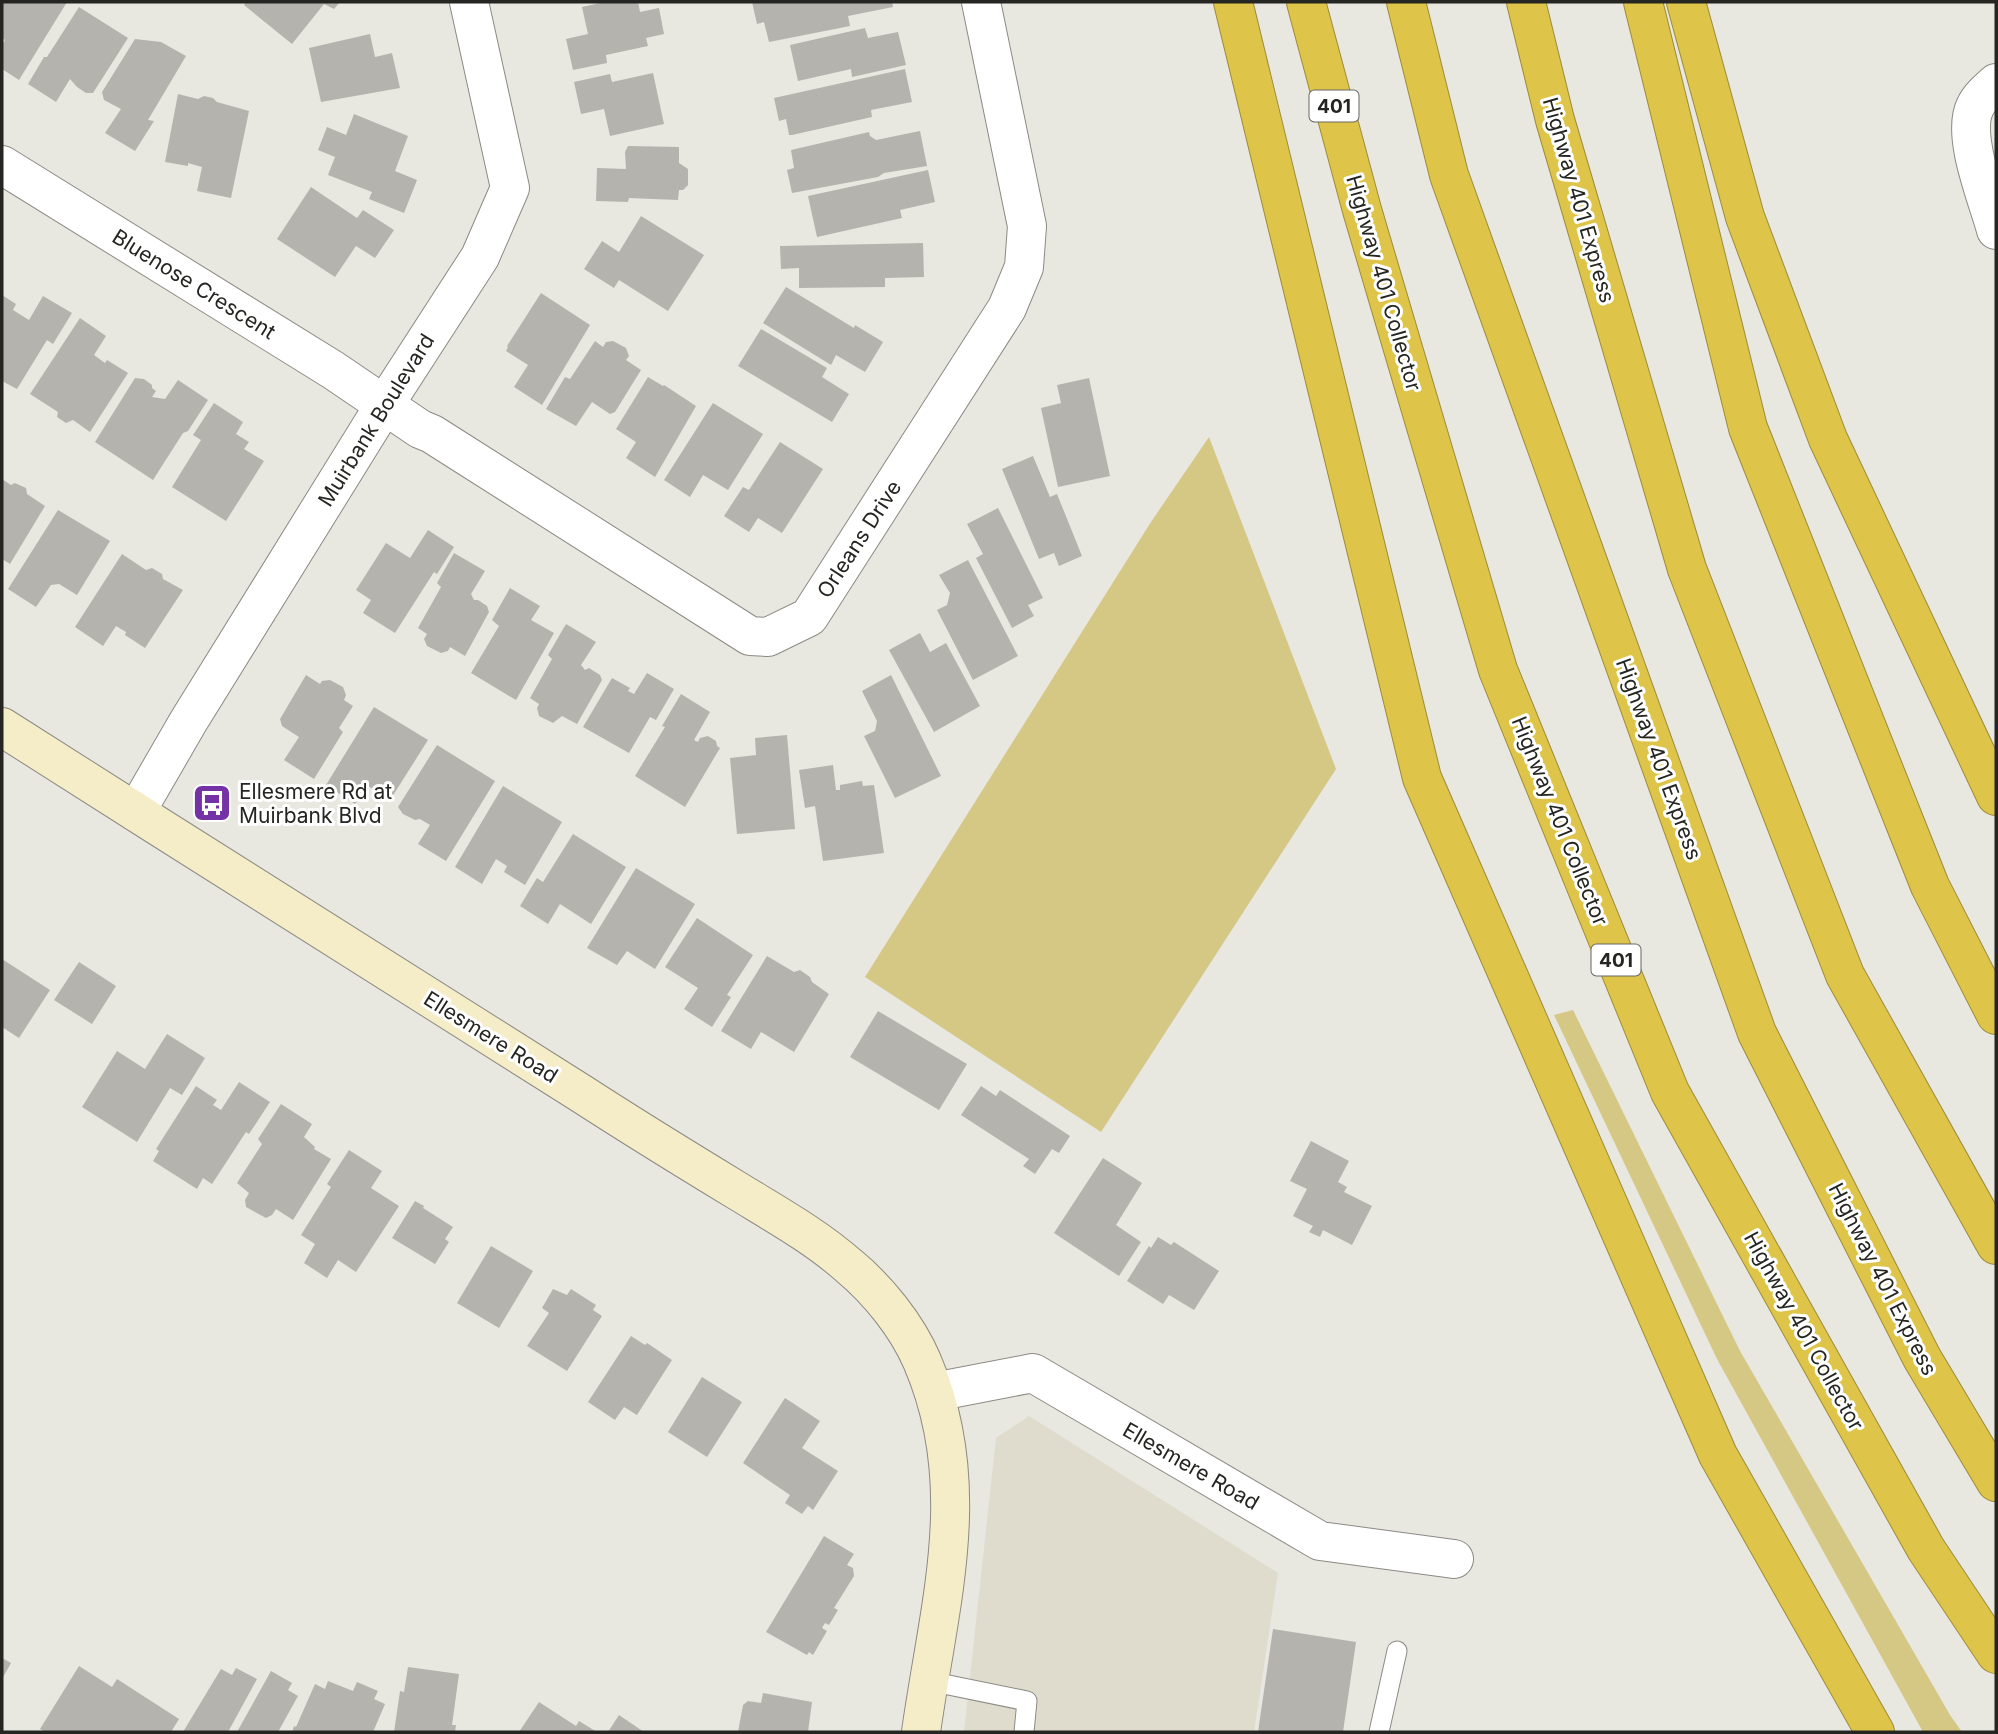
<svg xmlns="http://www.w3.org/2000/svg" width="1998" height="1734" viewBox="0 0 1998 1734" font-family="Inter,sans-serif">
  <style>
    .built { fill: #dfdcce }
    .green { fill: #d5c784 }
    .building { fill: #b5b3ad }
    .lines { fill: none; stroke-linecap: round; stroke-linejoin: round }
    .service-casing { stroke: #8c8a84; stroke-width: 21 }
    .minor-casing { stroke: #8c8a84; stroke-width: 40 }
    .secondary-casing { stroke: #8c8a84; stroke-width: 40 }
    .motorway-casing { stroke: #9d8c3b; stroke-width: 40 }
    .service { stroke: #fff; stroke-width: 19 }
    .minor { stroke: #fff; stroke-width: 38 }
    .secondary { stroke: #f5edc8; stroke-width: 38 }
    .motorway { stroke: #dec449; stroke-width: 38 }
    .labels { text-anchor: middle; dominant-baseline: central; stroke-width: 6; stroke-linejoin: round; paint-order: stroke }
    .shield { fill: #fff; stroke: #666664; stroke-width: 2 }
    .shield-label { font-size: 19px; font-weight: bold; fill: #252522 }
    .street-label { font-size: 21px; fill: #252522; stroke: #fff }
    .poi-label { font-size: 21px; fill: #252522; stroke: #fff; text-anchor: start }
  </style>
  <rect width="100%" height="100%" fill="#e8e7e0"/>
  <path class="built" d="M1029,1416L1278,1573L1254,1732H964L996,1438Z"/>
  <path class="green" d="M1209,437L1336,769L1101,1132L865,977L1151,522Z
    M1573,1010L1740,1351L1950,1715L1962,1732H1923L1717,1359L1554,1015Z"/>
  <path class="building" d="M2,2H67L19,80L2,69V45L5,40L2,38Z
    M246,2H340L334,9L324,4L292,44L244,5Z
    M605,2H638L640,12L659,8L664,34L646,38L648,46L606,55L607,63L573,70L566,39L588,34L582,7Z
    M752,2H892L893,7L848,16L850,26L769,42L764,22L757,24Z
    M79,7L128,38L93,93H86L77,87L70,79L56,102L28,84L44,57H47Z
    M865,28L868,38L898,32L906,65L852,77L851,69L798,81L790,45Z
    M370,34L375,57L392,53L400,88L321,102L309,48Z
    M135,39L161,42L186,56L148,120L154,121L135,151L105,133L121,109L104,100L102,92Z
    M905,69L912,102L871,110L872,117L792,135H789L786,119L779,121L774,98Z
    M653,73L664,124L610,136L604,109L581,114L574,82L610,74L612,82Z
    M178,94L198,99L204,96L213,98L217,102L249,111L231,198L197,191L202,167L188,163V166L165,162Z
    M354,114L408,136L395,171L417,180L404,213L369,199L372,192L328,175L335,157L318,150L327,127L346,135Z
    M920,131L927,166L884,173L878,177L792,193L787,170L794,168L791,150L869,132L870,136L876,140Z
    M628,146L679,147V163L688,169V185L683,190H679L678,200L629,198L628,202L596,201L597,168L626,169L625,152Z
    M928,170L935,202L900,210L902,218L817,237L808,196Z
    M311,187L357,218L363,210L394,230L375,258L356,246L335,277L277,239Z
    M641,216L704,255L668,311L619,280L614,288L584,269L602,241L619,252Z
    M923,243L924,277L885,278V287L799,288V268L781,269L780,246Z
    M786,287L854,328L855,325L883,342L865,372L836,355L831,365L763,323Z
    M541,293L590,325L542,405L514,387L528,365L506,351L508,347L507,346Z
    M2,295L16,304L13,310L29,320L43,296L72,313L53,344L47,340L17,389L2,381Z
    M80,318L106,336L94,355L105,363L107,360L128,373L90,432L73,420L66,423L57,417L58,412L30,394Z
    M761,329L827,368L822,377L849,394L832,422L738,366Z
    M595,341L603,347L606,342L613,341L626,348L629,356L626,360L641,370L615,412L610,414L592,402L576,426L546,409L565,377L570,379Z
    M648,377L663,386L664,385L696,406L655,477L626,458L636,442L616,429Z
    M135,378L144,379L152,385V388L156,391L152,397L165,399L178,380L208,400L188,431L183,433L153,480L95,442Z
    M1089,378L1110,476L1058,487L1041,408L1061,403L1057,385Z
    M214,403L243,422L236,434L249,442L244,449L264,461L226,521L172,487L201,440L193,435Z
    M713,403L763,434L728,490L703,475L690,497L664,480Z
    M780,442L823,469L782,533L758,518L749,532L724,516L743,487L749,490Z
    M1033,456L1050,497L1057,494L1082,556L1059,566L1054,553L1039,559L1002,469Z
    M2,479L11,485L15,483L26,488L27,494L45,506L10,564L2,559Z
    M998,508L1043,598L1028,605L1034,616L1012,628L976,558L983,554L967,524Z
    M58,510L110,541L77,595L59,584L51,585L36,607L8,589Z
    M428,530L454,547L437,574L434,572L395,633L363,613L371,600L356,590L386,543L410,558Z
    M454,553L485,571L471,594L474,600H478L487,606L489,612L465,656L450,647L448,651L441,653L427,646L424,639L427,634L418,628L441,587L437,583Z
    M122,554L146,570L152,568L162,574L163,579L183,590L145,648L125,635L126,632L116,626L103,646L75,627Z
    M968,560L1018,656L973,680L937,610L947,605L950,593L939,575Z
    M510,588L540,606L531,620L554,633L516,700L471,673L499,626L492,620Z
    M566,624L596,642L581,665L585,670L589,668L600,675L602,680L577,724L562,716L553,723L539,716L537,708L539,704L530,698L552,659L548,655Z
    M920,633L930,652L946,643L980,706L934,732L889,650Z
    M647,673L674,689L656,720L650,717L629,753L583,727L612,678L630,688L628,691L634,694Z
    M306,675L320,684L322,681L330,680L343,687L346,695L344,700L353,706L339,728L343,732L314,779L284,760L299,737L282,726L280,719Z
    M891,675L941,776L895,798L864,736L875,731L877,721L862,691Z
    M681,694L710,712L694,740L698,742L700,738L708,736L716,741L717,746L720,748L685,807L635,776L665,727L662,726Z
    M374,707L428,740L392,797L382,796L367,785L355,804L326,785Z
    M787,735L795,829L737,834L730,758L756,755L755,738Z
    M437,745L495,781L446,861L418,844L430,825L420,819L415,820L403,814L398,807Z
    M833,765L836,790H840V785L862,781L863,786L874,785L884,853L823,861L815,806L805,808L799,770Z
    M503,786L562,822L525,885L504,872L507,866L496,859L482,884L455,867Z
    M573,834L626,867L591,924L560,904L548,924L520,906L537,878L543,882Z
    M636,868L695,904L655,969L627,951L617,965L587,948Z
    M697,918L753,955L727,995L731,997L712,1027L684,1009L698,988L665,967Z
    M767,956L794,972L800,970L810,977L812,982L829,994L794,1052L761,1032L751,1049L721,1031Z
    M2,959L50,990L19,1038L2,1027Z
    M79,962L116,986L92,1024L54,1000Z
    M878,1011L967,1064L939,1110L850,1057Z
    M167,1034L205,1058L182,1095L170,1088L137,1142L82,1107L117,1051L145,1069Z
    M239,1082L270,1102L249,1134L246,1132L212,1184L203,1178L197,1189L153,1161L159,1151L156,1149L196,1086L217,1100L213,1105L221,1110Z
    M981,1086L996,1096L1000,1090L1070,1136L1059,1153L1052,1149L1035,1174L1023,1166L1029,1159L961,1115Z
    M281,1104L312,1124L304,1137L315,1147L314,1149L331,1159L293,1220L276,1209L272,1215L266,1218L246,1207L245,1200L249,1193L237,1183L262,1144L258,1139Z
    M1311,1141L1349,1161L1338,1182L1347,1187L1344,1192L1372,1206L1352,1245L1323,1230L1320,1237L1309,1232L1313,1226L1293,1216L1307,1189L1290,1181Z
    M349,1150L382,1171L371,1188L399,1206L356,1272L338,1260L327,1278L304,1263L315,1244L301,1235L331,1187L327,1184Z
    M1103,1158L1142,1183L1116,1225L1141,1242L1119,1276L1054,1233Z
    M415,1201L424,1206L423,1208L453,1227L445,1239L449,1242L435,1264L392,1238Z
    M1158,1237L1171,1245L1174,1242L1219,1271L1194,1310L1169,1295L1163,1304L1127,1281L1149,1246L1151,1248Z
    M491,1246L533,1271L499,1328L457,1303Z
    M553,1289L567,1295L571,1289L596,1305L593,1310L602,1316L567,1371L527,1346L549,1313L542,1308Z
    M631,1336L645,1345L647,1343L672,1360L637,1415L624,1407L615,1420L588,1402Z
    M702,1377L742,1402L707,1457L668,1432Z
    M785,1398L820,1421L802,1448L838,1471L813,1510L808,1506L802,1514L785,1503L790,1495L743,1463Z
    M824,1536L854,1554L847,1565L853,1568L854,1576L834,1608L838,1610L829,1625L825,1623L822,1628L827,1631L813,1655L809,1652L807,1655L766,1632Z
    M1273,1629L1356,1642L1343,1732H1258Z
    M2,1658L11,1663L2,1679Z
    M79,1666L112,1687L117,1679L179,1719L171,1732H45L40,1729Z
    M408,1667L459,1674L452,1725H456L455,1732H394L400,1691L404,1692Z
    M236,1668L257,1679L228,1732H183L221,1669L232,1675Z
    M271,1671L292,1683L288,1690L298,1696L278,1732H237Z
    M328,1681L353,1691L357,1682L378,1691L374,1699L385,1704L373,1732H292L294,1726L296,1727L315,1684L325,1689Z
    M763,1693L812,1702L808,1732H738L743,1705L748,1701L761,1703Z
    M539,1702L576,1726L579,1721L597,1732H519Z
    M619,1715L644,1732H608Z"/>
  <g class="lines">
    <g class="service-casing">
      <path id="service" d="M929,1681L1027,1701L1024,1732
        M1379,1732L1397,1651"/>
    </g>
    <g class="minor-casing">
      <path id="minor" d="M1996,83C1988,90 1979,98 1975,107C1961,136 1988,200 1996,230
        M2,165L333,370L420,429L432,434L750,636L768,637L809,617L1007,308L1024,267L1027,226L981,2
        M136,812L188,722L385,404L480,257L510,188L469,2
        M934,1392L1033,1373L1320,1541L1454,1559"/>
    </g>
    <g class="secondary-casing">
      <path id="secondary" d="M2,727C195,850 389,972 582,1094C633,1127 685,1159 736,1190C775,1214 815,1236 849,1266C878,1290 907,1326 922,1361C976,1486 939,1604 921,1732"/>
    </g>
    <g class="motorway-casing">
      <path id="motorway" d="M1233,2L1422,778L1718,1455L1875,1732
        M1306,2L1362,210L1498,670L1670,1092L1926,1549L1996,1654
        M1406,2L1449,175L1757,1033L1922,1358L1996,1482
        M1526,2L1555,120L1687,569L1845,975L1996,1245
        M1643,2L1748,428L1930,886L1996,1015
        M1686,2L1745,217L1828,439L1996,796"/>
    </g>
    <use href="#service" class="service"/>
    <use href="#minor" class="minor"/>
    <use href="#secondary" class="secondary"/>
    <use href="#motorway" class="motorway"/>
  </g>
  <defs>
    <g id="bus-square" transform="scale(2.0125)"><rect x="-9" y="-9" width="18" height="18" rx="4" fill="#7531a6" stroke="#fff"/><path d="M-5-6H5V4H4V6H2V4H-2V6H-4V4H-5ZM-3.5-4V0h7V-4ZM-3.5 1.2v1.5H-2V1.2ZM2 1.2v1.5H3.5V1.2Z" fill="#fff"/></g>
  </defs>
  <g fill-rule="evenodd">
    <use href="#bus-square" x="212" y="803"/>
  </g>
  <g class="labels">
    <g class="shield">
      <rect x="1309.5" y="90.5" width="49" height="31" rx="5"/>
      <rect x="1591.5" y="944.5" width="49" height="31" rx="5"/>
    </g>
    <g class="shield-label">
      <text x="1334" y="106">401</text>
      <text x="1616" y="960">401</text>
    </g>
    <g class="street-label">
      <text transform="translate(1579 200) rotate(74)">Highway 401 Express</text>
      <text transform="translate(1384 283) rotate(74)">Highway 401 Collector</text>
      <text transform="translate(194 284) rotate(32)">Bluenose Crescent</text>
      <text transform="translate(376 420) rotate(-58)">Muirbank Boulevard</text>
      <text transform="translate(859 539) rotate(-57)">Orleans Drive</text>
      <text transform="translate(1659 759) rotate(70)">Highway 401 Express</text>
      <text transform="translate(1560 821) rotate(68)">Highway 401 Collector</text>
      <text transform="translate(491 1037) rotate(32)">Ellesmere Road</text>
      <text transform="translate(1883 1279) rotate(63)">Highway 401 Express</text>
      <text transform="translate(1804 1331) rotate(61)">Highway 401 Collector</text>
      <text transform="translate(1191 1466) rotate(30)">Ellesmere Road</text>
    </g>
    <g class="poi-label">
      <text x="239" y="791">Ellesmere Rd at<tspan x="239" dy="24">Muirbank Blvd</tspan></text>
    </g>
  </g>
  <rect width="1998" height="1734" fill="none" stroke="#252522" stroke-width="7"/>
</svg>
